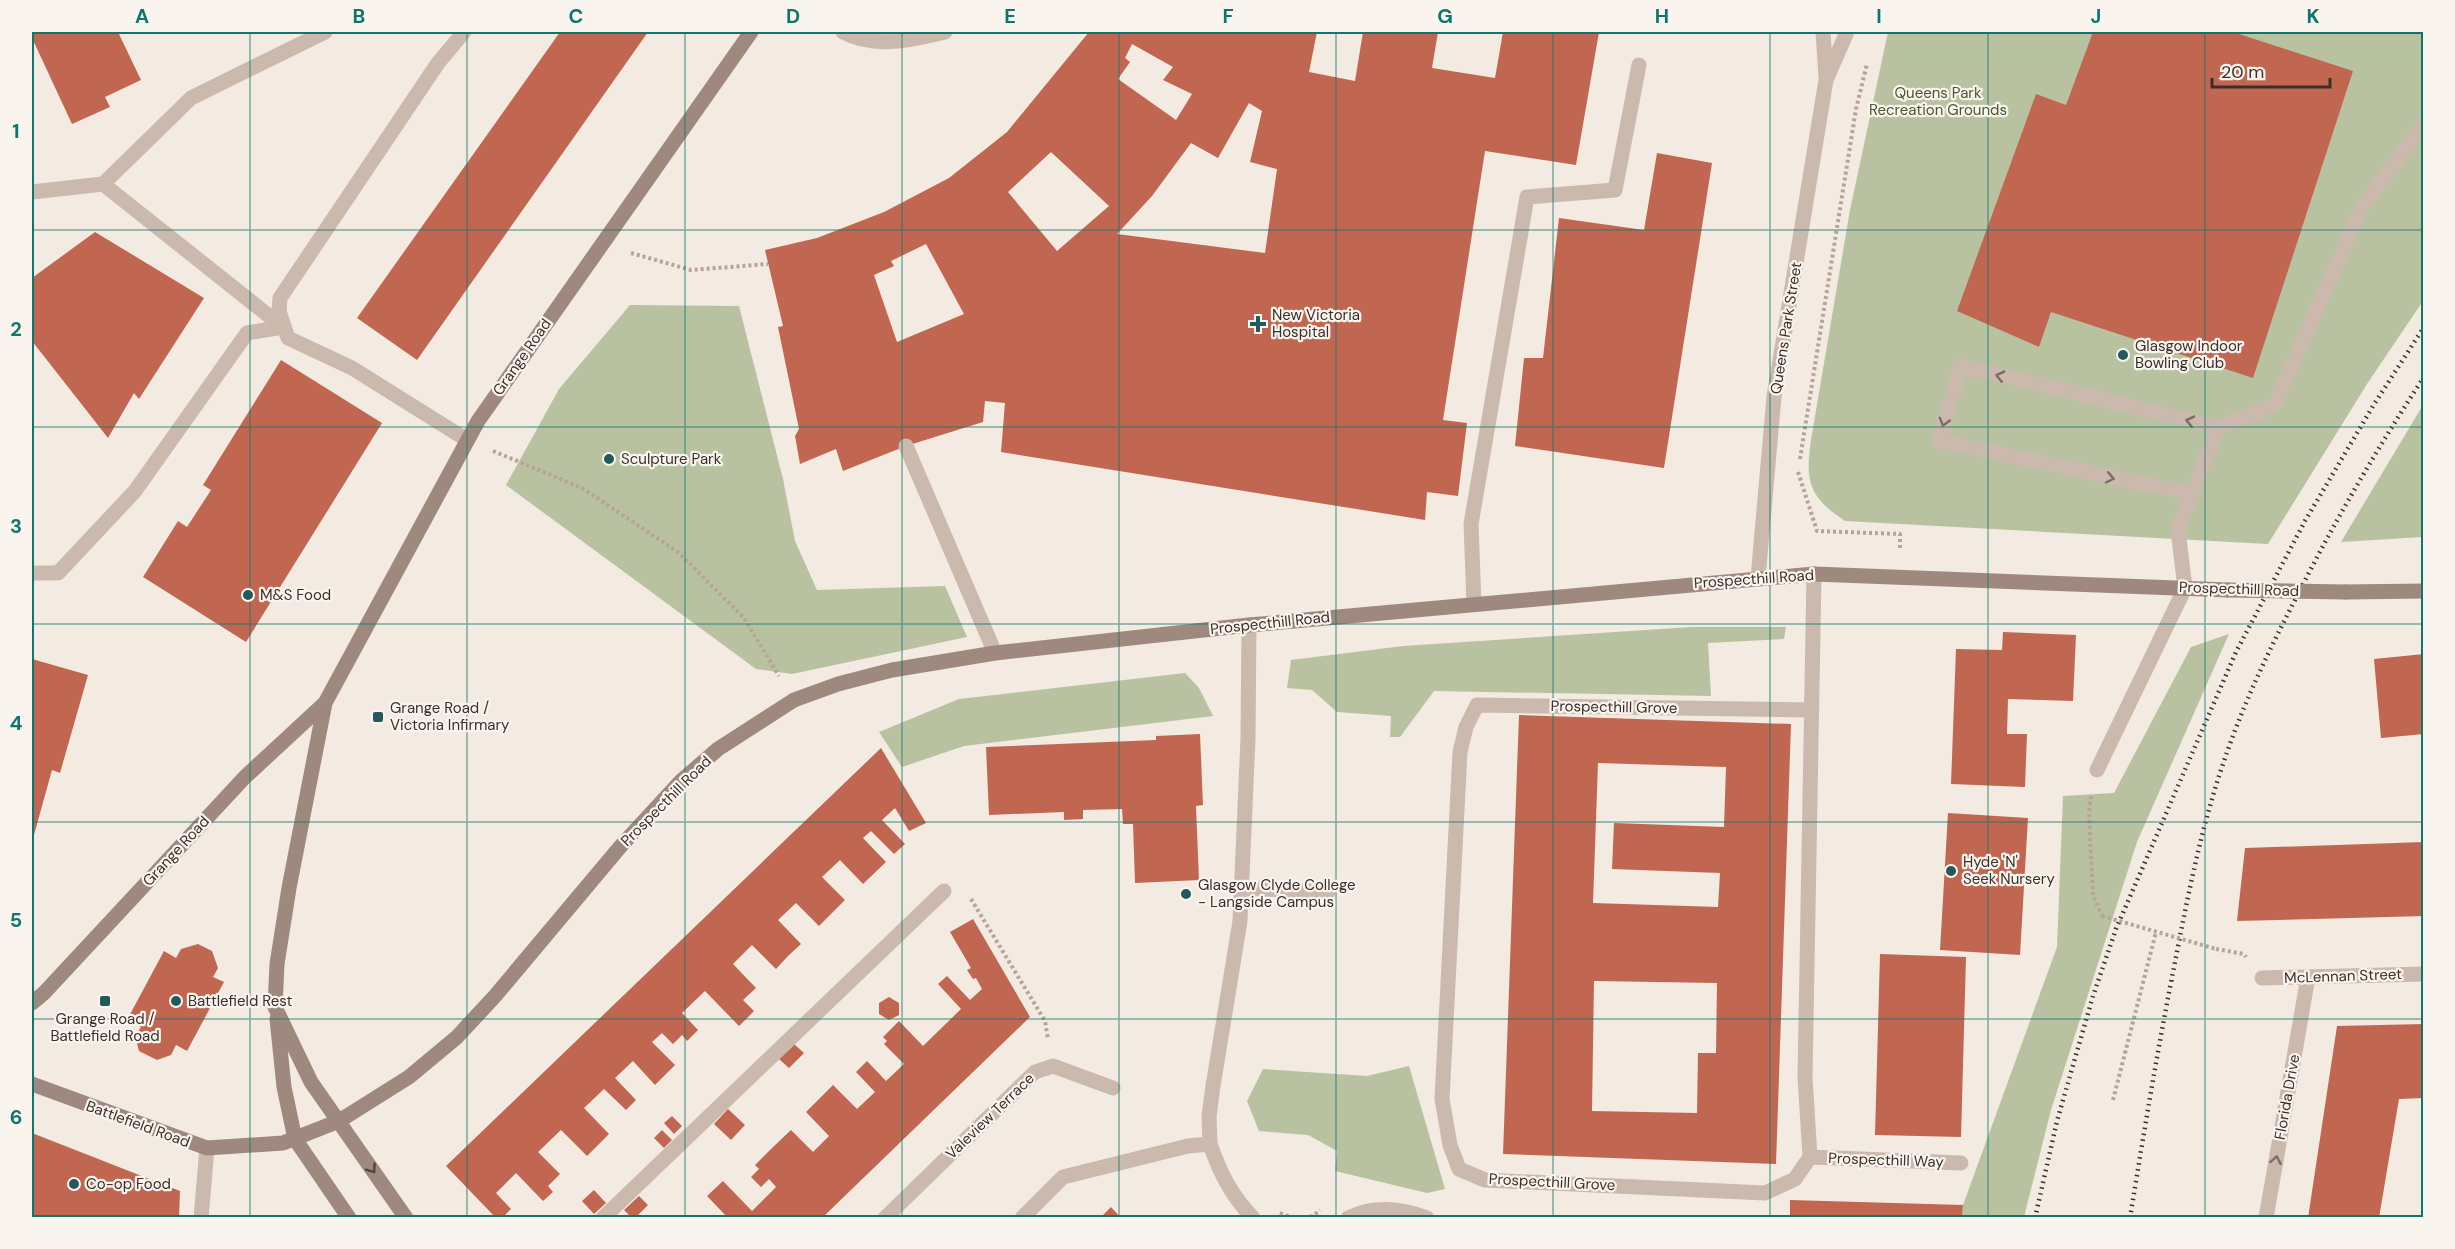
<svg xmlns="http://www.w3.org/2000/svg" width="2455" height="1249" viewBox="0 0 2455 1249" font-family="'DM Sans',sans-serif">
  <style>
    .green { fill: #b8c2a1 }
    .building { fill: #c16751; fill-rule: evenodd }
    .lines { fill: none; stroke-linecap: round; stroke-linejoin: round }
    .path { stroke: #b7a397; stroke-width: 4; stroke-dasharray: 3 3; stroke-linecap: butt }
    .lane { stroke: #cbb9ad; stroke-width: 15 }
    .street { stroke: #cbb9ad; stroke-width: 15 }
    .secondary { stroke: #9f897e; stroke-width: 15 }
    .rail { stroke: #3a2f2b; stroke-width: 4.5; stroke-dasharray: 1.5 4.5; stroke-linecap: butt }
    .path-bridge { stroke: #b7a397; stroke-width: 4; stroke-dasharray: 3 3; stroke-linecap: butt }
    .secondary-bridge { stroke: #9f897e; stroke-width: 15 }
    .oneway { stroke: #7b6d66 }
    .oneway2 { stroke: #534640 }
    .grid { fill: none; stroke: #0f766e; stroke-width: 1.5; stroke-opacity: 0.55 }
    .poi-dot { fill: #22595a; stroke: #faf4ee; stroke-width: 2 }
    .labels { text-anchor: middle; dominant-baseline: central; stroke-width: 4.5; stroke-linejoin: round; paint-order: stroke }
    .park-label { font-size: 15px; fill: #4b5730; stroke: #faf4ee }
    .poi-label { font-size: 15px; fill: #3a2f2b; stroke: #faf4ee; text-anchor: start }
    .street-label { font-size: 15px; fill: #3a2f2b; stroke: #faf4ee }
    .neatline { fill: none; stroke: #0f766e; stroke-width: 2 }
    .grid-label { font-size: 20px; text-anchor: middle; font-weight: bold; fill: #0f766e }
  </style>
  <rect width="100%" height="100%" fill="#f3eae1"/>
  <path class="green" d="M1888,32H2423V301L2367,384L2268,544L1845,521C1809,497 1805,482 1811,440L1850,210Z
    M630,305L739,306L783,479L795,541L817,590L945,586L967,637L792,674L756,669L506,485L559,389Z
    M2423,405V537L2341,542Z
    M1691,627H1786L1784,639L1708,643L1711,696L1434,691L1400,737H1390L1391,716L1337,712L1312,690L1287,688L1291,660L1403,646Z
    M2229,634L2137,842L2051,1110L2024,1217L1962,1218L1963,1205L2057,947L2063,796L2114,793L2191,647Z
    M1185,673L1199,688L1213,716L964,746L902,767L879,732L959,699Z
    M1409,1066L1445,1189L1427,1193L1335,1171L1337,1151L1308,1135L1259,1131L1247,1101L1263,1069L1367,1076Z"/>
  <path class="building" d="M32,32H118L141,80L105,97L110,107L72,124L32,38Z
    M560,32H648L417,360L357,318Z
    M1089,32H1317L1309,72L1355,81L1363,32H1438L1432,68L1495,78L1503,32H1599L1576,165L1485,151L1443,420L1467,423L1458,496L1427,492L1425,520L1001,452L1005,403L985,401L983,422L906,446L843,471L836,449L800,464L795,436L799,429L778,327L783,326L765,250L817,238L884,212L949,178L1007,132ZM1132,44L1173,67L1163,80L1192,94L1176,120L1118,79L1130,62L1125,58ZM1249,103L1262,111L1250,162L1277,169L1265,253L1117,234L1152,196L1191,143L1218,158ZM1051,152L1109,206L1057,251L1008,192ZM926,244L964,314L897,342L874,275L894,266L891,261Z
    M2093,32H2233L2353,71L2253,378L2051,312L2039,347L1957,311L2036,94L2066,105Z
    M1657,153L1712,163L1664,468L1515,446L1524,358H1543L1559,218L1644,230Z
    M95,232L204,298L139,399L134,393L108,438L32,341V278Z
    M281,360L382,423L246,642L143,577L178,521L187,527L211,490L203,485Z
    M2003,632L2076,635L2073,701L2008,699L2007,734H2027L2025,787L1951,784L1956,649L2002,650Z
    M2424,654V734L2381,738L2374,659Z
    M32,659L88,675L60,773L52,770L32,842Z
    M1519,715L1791,724L1776,1164L1503,1154ZM1598,763L1726,767L1724,827L1614,823L1612,869L1720,873L1718,907L1593,903ZM1594,981L1717,983L1716,1053H1698L1697,1113L1592,1111Z
    M1200,734L1203,805L1196,806L1199,880L1135,883L1133,824H1123L1122,809L1083,810V819L1064,820V812L989,815L986,747L1156,740V736Z
    M881,748L926,823L909,831L895,808L882,820L905,844L894,854L871,831L863,838L886,862L863,884L840,860L822,877L845,900L819,926L796,903L778,920L801,944L788,956L776,969L752,945L733,964L756,988L743,1000L754,1011L739,1026L705,991L682,1013L698,1030L687,1041L682,1035L673,1044L662,1033L652,1042L675,1065L655,1085L633,1061L615,1078L636,1100L626,1110L604,1089L584,1108L609,1134L587,1156L561,1130L538,1152L560,1174L548,1186L553,1192L543,1201L516,1173L496,1193L511,1209L502,1218H496L446,1166Z
    M1948,813L2028,818L2020,955L1940,950Z
    M2424,842V916L2237,921L2245,848Z
    M973,919L1030,1017L822,1218H728L707,1196L723,1181L752,1211L776,1187L769,1179L761,1187L751,1177L759,1169L755,1165L771,1149L791,1130L813,1152L829,1136L806,1112L833,1085L857,1109L875,1092L856,1072L867,1061L886,1081L904,1064L884,1044L887,1041L883,1037L899,1021L923,1046L961,1009L938,984L947,976L970,1000L982,989L976,978L973,979L967,970L971,968L950,932Z
    M198,944L212,951L218,968L213,977L224,982L187,1051L176,1045L171,1055L157,1060L139,1051L135,1036L141,1027L127,1020L164,951L176,958L181,949Z
    M1880,954L1966,957L1961,1137L1875,1135Z
    M889,997L899,1003V1015L889,1020L879,1014V1003Z
    M2424,1024V1098L2399,1099L2379,1218H2308L2337,1026Z
    M794,1044L804,1053L789,1068L779,1059Z
    M728,1109L745,1125L731,1140L714,1124Z
    M672,1116L682,1126L674,1134L664,1123Z
    M662,1130L672,1140L664,1148L654,1138Z
    M32,1133L180,1191L179,1218H50L48,1215L47,1218H37L32,1215Z
    M594,1190L606,1203L594,1214L582,1201Z
    M639,1196L648,1205L635,1218H632L624,1210Z
    M1790,1200L1963,1205L1962,1218H1790Z
    M1111,1207L1121,1218H1100Z"/>
  <g class="lines">
    <path class="path" d="M631,253L691,270L768,264
      M493,451L582,488L678,552L744,618L779,676
      M1800,459L1856,109L1867,64
      M1798,472L1817,531L1900,534V549
      M2091,796L2089,813L2093,895L2102,916
      M971,899L1045,1021L1048,1039
      M2216,949L2244,954L2246,957
      M2113,1100L2156,932
      M1280,1213L1293,1218
      M1304,1218L1313,1216L1320,1210"/>
    <path class="lane" d="M464,32L438,63L280,298L279,311L288,338L352,368L467,440
      M843,32C874,49 913,40 945,32
      M103,184L191,98L325,32
      M32,192L103,184L283,327
      M2218,427L2256,413L2275,403L2362,207L2424,124
      M906,446L995,653
      M32,573H58L135,491L247,333L283,327
      M1474,604L1471,524L1527,197L1615,190L1639,65
      M2097,770L2185,588L2178,530L2218,427L1961,366L1939,441L2193,494
      M1242,888L1328,892
      M1210,1144L1209,1116L1213,1086L1240,921L1248,738L1249,625
      M603,1218L944,891
      M1022,1218L1063,1177L1188,1146L1210,1144C1220,1173 1231,1195 1253,1218
      M1348,1218C1374,1205 1401,1208 1427,1218"/>
    <path class="street" d="M1823,32L1826,77
      M1758,578L1774,397L1826,80L1847,32
      M1812,710L1477,705L1466,727L1460,752L1442,1099L1450,1145L1459,1169L1485,1180L1765,1193L1795,1179L1810,1157L1805,1077L1814,574
      M2262,978L2424,974
      M1810,1157L1961,1163
      M201,1218L207,1148
      M885,1218L1035,1072L1053,1066L1113,1088
      M2266,1218L2308,977"/>
    <path class="secondary" d="M2345,592L2424,591
      M32,1003L44,993L245,777L325,703
      M277,1019L284,1087L295,1139L349,1218
      M32,1084L207,1148L283,1143L339,1121L409,1077L457,1037L495,996L620,847L680,782L718,749L794,700L838,684L892,670L995,653L1249,625L1814,574L2228,590
      M406,1218L311,1082L275,1007L277,964L289,888L325,703L478,421L751,32"/>
    <path class="rail" d="M2035,1218L2057,1121L2093,996L2116,929L2236,652L2305,521L2373,406L2424,327
      M2130,1218C2144,1132 2158,1047 2175,962C2188,895 2201,829 2223,764C2242,707 2267,654 2294,602C2333,524 2376,450 2424,377"/>
    <path class="path-bridge" d="M2102,916L2216,949"/>
    <path class="secondary-bridge" d="M2228,590L2345,592"/>
  </g>
  <defs><path id="oneway-chevron" d="M-2-3.5L2.5 0L-2 3.5" fill="none" stroke-width="1.6" stroke-linecap="round" stroke-linejoin="round" transform="scale(1.5)"/></defs>
  <g class="oneway">
    <use href="#oneway-chevron" transform="translate(2000 376) rotate(-167)"/>
    <use href="#oneway-chevron" transform="translate(2190 421) rotate(-167)"/>
    <use href="#oneway-chevron" transform="translate(1944 422) rotate(106)"/>
    <use href="#oneway-chevron" transform="translate(2110 478) rotate(12)"/>
    <use href="#oneway-chevron" transform="translate(2276 1160) rotate(-80)"/>
  </g>
  <use class="oneway2" href="#oneway-chevron" transform="translate(372 1169) rotate(55)"/>
  <path class="grid" d="M250,32V1218M467,32V1218M685,32V1218M902,32V1218M1119,32V1218M1336,32V1218M1553,32V1218M1770,32V1218M1988,32V1218M2205,32V1218M32,230H2424M32,427H2424M32,624H2424M32,822H2424M32,1019H2424"/>
  <g class="poi-dot">
    <path d="M1255 315h6v6h6v6h-6v6h-6v-6h-6v-6h6z"/>
    <circle cx="2123" cy="355" r="6"/>
    <circle cx="609" cy="459" r="6"/>
    <circle cx="248" cy="595" r="6"/>
    <rect x="372" y="711" width="12" height="12" rx="3"/>
    <circle cx="1951" cy="871" r="6"/>
    <circle cx="1186" cy="894" r="6"/>
    <rect x="99" y="995" width="12" height="12" rx="3"/>
    <circle cx="176" cy="1001" r="6"/>
    <circle cx="74" cy="1184" r="6"/>
  </g>
  <g class="labels">
    <g class="park-label">
      <text x="1938" y="93">Queens Park<tspan x="1938" dy="17">Recreation Grounds</tspan></text>
    </g>
    <g class="poi-label">
      <text x="1272" y="315">New Victoria<tspan x="1272" dy="17">Hospital</tspan></text>
      <text x="2135" y="346">Glasgow Indoor<tspan x="2135" dy="17">Bowling Club</tspan></text>
      <text x="621" y="459">Sculpture Park</text>
      <text x="260" y="595">M&amp;S Food</text>
      <text x="390" y="708">Grange Road /<tspan x="390" dy="17">Victoria Infirmary</tspan></text>
      <text x="1963" y="862">Hyde 'N'<tspan x="1963" dy="17">Seek Nursery</tspan></text>
      <text x="1198" y="885">Glasgow Clyde College<tspan x="1198" dy="17">- Langside Campus</tspan></text>
      <text x="188" y="1001">Battlefield Rest</text>
      <text x="105" y="1019" text-anchor="middle">Grange Road /<tspan x="105" dy="17">Battlefield Road</tspan></text>
      <text x="86" y="1184">Co-op Food</text>
    </g>
    <g class="street-label">
      <text transform="translate(1786 328) rotate(-81)">Queens Park Street</text>
      <text transform="translate(522 357) rotate(-55)">Grange Road</text>
      <text transform="translate(1754 579) rotate(-4)">Prospecthill Road</text>
      <text transform="translate(2239 589) rotate(2)">Prospecthill Road</text>
      <text transform="translate(1270 623) rotate(-6)">Prospecthill Road</text>
      <text transform="translate(1614 707) rotate(1)">Prospecthill Grove</text>
      <text transform="translate(666 801) rotate(-45)">Prospecthill Road</text>
      <text transform="translate(176 851) rotate(-47)">Grange Road</text>
      <text transform="translate(2343 976) rotate(-2)">McLennan Street</text>
      <text transform="translate(2287 1097) rotate(-80)">Florida Drive</text>
      <text transform="translate(990 1116) rotate(-44)">Valeview Terrace</text>
      <text transform="translate(138 1124) rotate(20)">Battlefield Road</text>
      <text transform="translate(1886 1160) rotate(2)">Prospecthill Way</text>
      <text transform="translate(1552 1182) rotate(3)">Prospecthill Grove</text>
    </g>
  </g>
  <rect width="2455" height="1249" fill="none" stroke="#faf4ee" stroke-width="66"/>
  <path d="M2212 78v9h118v-9" fill="none" stroke="#3a2f2b" stroke-width="3"/>
  <text x="2221" y="78" font-size="18" fill="#3a2f2b" stroke="#faf4ee" stroke-width="4.5" paint-order="stroke">20 m</text>
  <rect x="33" y="33" width="2389" height="1183" class="neatline"/>
  <g class="grid-label">
    <text x="142" y="23">A</text>
    <text x="359" y="23">B</text>
    <text x="576" y="23">C</text>
    <text x="793" y="23">D</text>
    <text x="1010" y="23">E</text>
    <text x="1228" y="23">F</text>
    <text x="1445" y="23">G</text>
    <text x="1662" y="23">H</text>
    <text x="1879" y="23">I</text>
    <text x="2096" y="23">J</text>
    <text x="2313" y="23">K</text>
    <text x="16" y="138">1</text>
    <text x="16" y="336">2</text>
    <text x="16" y="533">3</text>
    <text x="16" y="730">4</text>
    <text x="16" y="927">5</text>
    <text x="16" y="1124">6</text>
  </g>
</svg>
